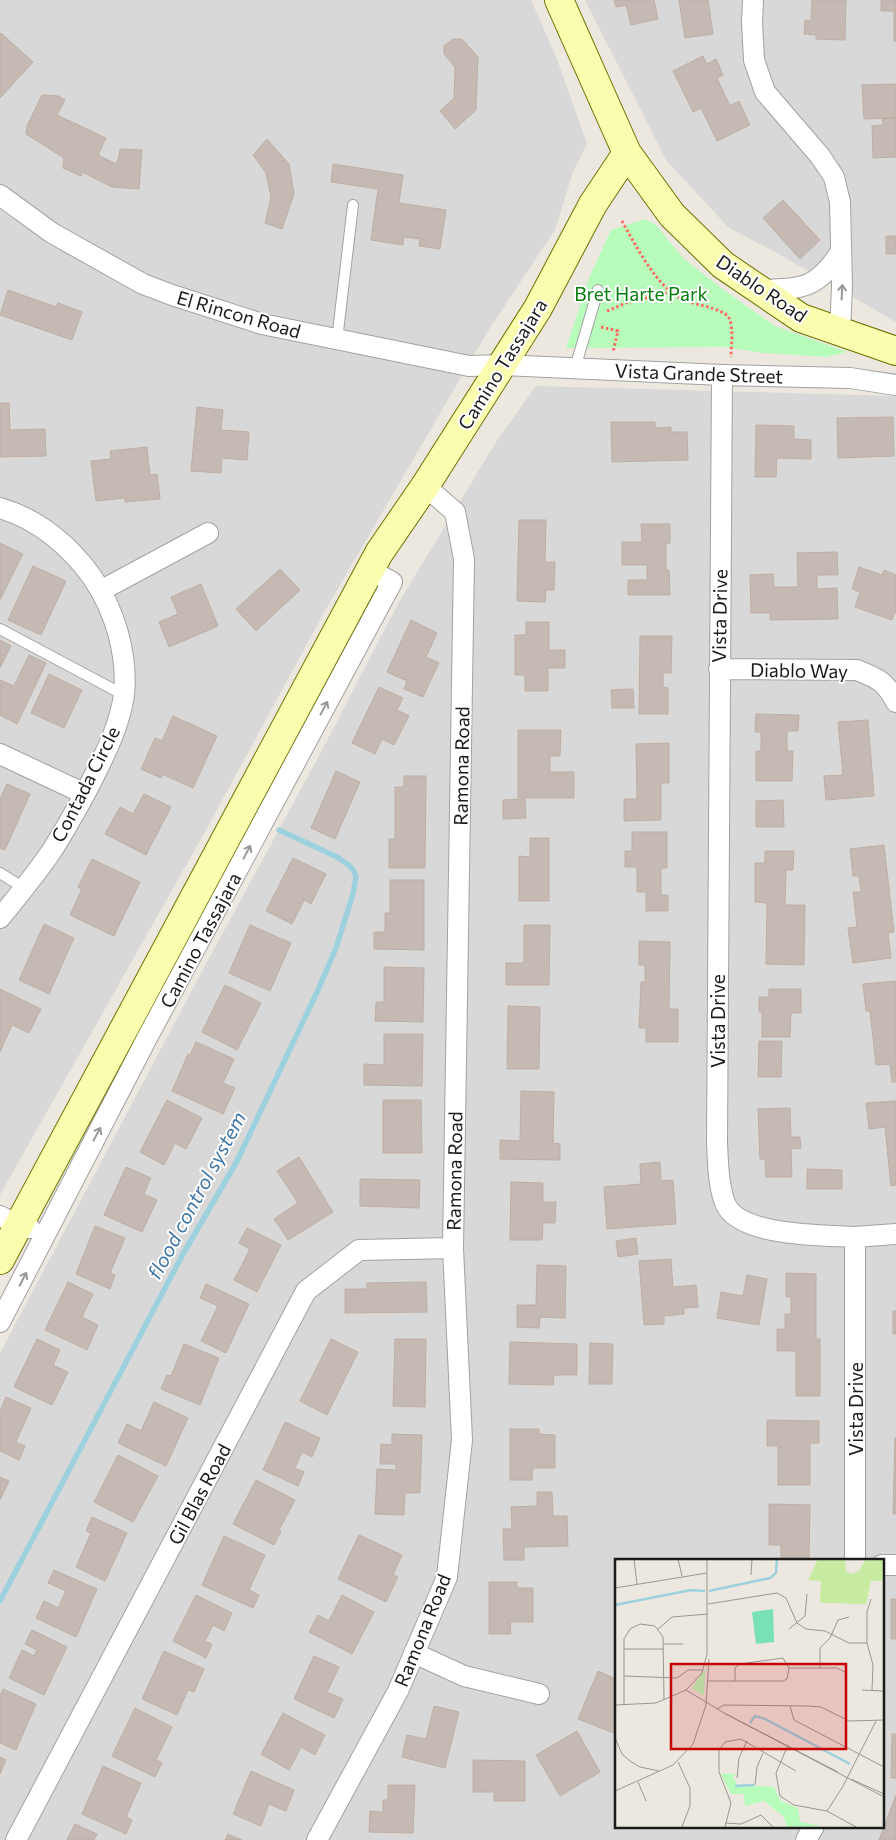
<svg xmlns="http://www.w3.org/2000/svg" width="896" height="1840" viewBox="0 0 896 1840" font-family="Commissioner,sans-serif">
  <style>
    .residential { fill: #d9d8d8; fill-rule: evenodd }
    .park { fill: #b8fcbc }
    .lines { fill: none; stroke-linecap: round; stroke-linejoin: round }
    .stream { stroke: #9dd1de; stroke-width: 5.5 }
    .building { fill: #c5bab3; stroke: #bfaea1 }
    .lane-casing { stroke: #a2a2a2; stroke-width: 12 }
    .street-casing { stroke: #a2a2a2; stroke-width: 22 }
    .secondary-casing { stroke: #6a7400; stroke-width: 30 }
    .path { stroke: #ff6b5f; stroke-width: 3; stroke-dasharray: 2.5 2.5; stroke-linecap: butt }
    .lane { stroke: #fff; stroke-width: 10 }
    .street { stroke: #fff; stroke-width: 20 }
    .secondary { stroke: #fafdae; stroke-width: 28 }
    .oneway { stroke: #989898 }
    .labels { text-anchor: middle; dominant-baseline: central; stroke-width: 4; stroke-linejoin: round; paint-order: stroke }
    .street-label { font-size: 19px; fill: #1b1b1b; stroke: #fff }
    .park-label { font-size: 19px; fill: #057c0c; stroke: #fff }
    .water-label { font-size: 20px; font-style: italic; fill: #4076a6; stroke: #fff }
    .inset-river { fill: none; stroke: #9dd1de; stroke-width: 2.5 }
    .inset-road { fill: none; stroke: #999691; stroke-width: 1 }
    .view { fill: #c60005; fill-opacity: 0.15; stroke: #c60005; stroke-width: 2.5 }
    .inset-edge { fill: none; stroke: #1b1b1b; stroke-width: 2.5 }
  </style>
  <rect width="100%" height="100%" fill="#ede8df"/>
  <path class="residential" d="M0,0H531L557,59L587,144L573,172L555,230L488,331L326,609L206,830L0,1195Z
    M585,0H896V322L777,253L729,228L666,160Z
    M536,386L896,396V1840H0V1353L200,975L321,752L399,602L496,442ZM616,1560H882V1826H616Z"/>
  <path class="park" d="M645,219L656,225L683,258L725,291L775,326L847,352L827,357L763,353L725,347L566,348L590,276L611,230Z"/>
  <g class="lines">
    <path class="stream" d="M0,1601L183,1254L236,1163L318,990L336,948L353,894L356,877L354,871L349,865L337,857L279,830"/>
  </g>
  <path class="building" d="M614,0H654L658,19L631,25L626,5L616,7Z
    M679,0H708L713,34L685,38Z
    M812,0H846L845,40L816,39V35L804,34L805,20L811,21Z
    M881,0H896V41H894V11H881Z
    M1,33L33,62L0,98V34Z
    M453,39H462L478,57L476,110L455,129L440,111L454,98L455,67L444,54V46Z
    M703,56L707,64L716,59L723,75L717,78L730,106L739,101L750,125L717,141L701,108L693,112L673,71Z
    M896,84V118L864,119L862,85Z
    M42,95L58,96L65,100L57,115L106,138L98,155L116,164L119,157L120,149L142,150L139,189L112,187L82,172L81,176L63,168L64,158L26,134L27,126Z
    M896,118V157L873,158L872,126L883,125L882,119Z
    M267,139L289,164L294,194L282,229L265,223L271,197L266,173L253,155Z
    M333,164L403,175L399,203L446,210L440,249L419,246L420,239L404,237L403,245L371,240L378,189L331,182Z
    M783,200L820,240L800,259L763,218Z
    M886,236H896V254H886Z
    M8,290L56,307L58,303L82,312L72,340L0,315Z
    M0,403H9L10,430L45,429L46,456L0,457Z
    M197,407L223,410L221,430L249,432L247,460L222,458L221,473L191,471Z
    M893,417L894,456L838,458L837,418Z
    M611,422H655V428L671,427V432H687L688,460L612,462Z
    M756,425L794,426V439L811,440V459L777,458L776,477H755Z
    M147,447L150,475L157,474L160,499L125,502V498L96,501L91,461L111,459L110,451Z
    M519,520H546L545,562H555L554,590H546L545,602L517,601Z
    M641,524H670V543H666V570H669L670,595H628V580H647V565H622V542H642Z
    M0,543L23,554L0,600Z
    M837,552L838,575H817V589L837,588L838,619L770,620V613H751L750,575L773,574L774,587H798L797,553Z
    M33,566L66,581L41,635L8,620Z
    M859,567L882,575L884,570L896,575V613H894L892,620L855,607L860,592L852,589Z
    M280,569L300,590L256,631L236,609Z
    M201,584L218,626L169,647L159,622L178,614L171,597Z
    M411,620L437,633L426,657L439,663L423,697L404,689L407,681L387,672Z
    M526,622H549V650H565V668H548V691H525V675H515V635H526Z
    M640,636H672L671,673H663V687L668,688V714H639Z
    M0,640L11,646L0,668Z
    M29,655L46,663L17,724L0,715V680L14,686Z
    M49,674L82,690L64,728L31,713Z
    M379,687L403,698L397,710L409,716L394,745L382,739L375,754L352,743Z
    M633,689L634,708H612L611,690Z
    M756,714L799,715L798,731H787V751H793L792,781H756V751H761V732H755Z
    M173,716L217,736L193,788L162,774L161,778L141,769L155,738L162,741Z
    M868,720L874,796L826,800L824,776L843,775L838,722Z
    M518,730H561L560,756H550V772H574V798H518Z
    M669,743V783H661V820L624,821V799H637L636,744Z
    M336,771L360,782L335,839L311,828Z
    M404,776H426L425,868H389V839H395V787H404Z
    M7,784L30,794L5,850L0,848V799Z
    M144,794L171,807L146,855L105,834L120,807L133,814Z
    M525,799L526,818L503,819V800Z
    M783,800L784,827H756V801Z
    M632,832H667V868H661V895H668V911H646V892H637V867H625V851H632Z
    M530,838H549V901H519V856L530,857Z
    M884,845L894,932L888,933L891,958L853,963L848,928L857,927L853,892H861L859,876H853L850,849Z
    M765,851H794L793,870H786L785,905H805L804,965L766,964L767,903L755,902V863H765Z
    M293,858L326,874L311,904L304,900L292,924L266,911Z
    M92,859L140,882L114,936L70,915L82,889L78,887Z
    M390,880H424V950L374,949V932H385V913H390Z
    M44,924L74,938L49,994L19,980Z
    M250,925L291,943L270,991L229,973Z
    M524,925H550L549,985H506V963H524Z
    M639,941L670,942L669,1009H678V1042H646V1028H639L641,982H645V965H639Z
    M384,967L424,968L423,1022L375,1021L376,1002H384Z
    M896,981V1082H892L890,1064L876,1065L870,1011H866L863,984Z
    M225,985L261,1003L237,1050L202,1032Z
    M0,989L41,1009L29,1033L12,1025L0,1052Z
    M769,989H801V1013H791L790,1037H762V1012H759V997H769Z
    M508,1006L540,1007L539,1069H507Z
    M384,1034H423L422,1086L364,1085V1064L384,1065Z
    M759,1041H782L781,1077H758Z
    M196,1042L234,1059L223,1083L235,1088L223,1114L172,1091L188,1054L190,1055Z
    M521,1091L554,1092L553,1143L560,1144V1160L500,1159V1140L520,1141Z
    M167,1100L202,1118L186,1149L175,1143L164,1165L140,1152Z
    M383,1100H421L422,1153H383Z
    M896,1101V1185L891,1186L885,1127L869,1129L866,1103Z
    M790,1108L791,1137H800L801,1148L791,1149L792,1177H766L765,1159H760L758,1109Z
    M299,1157L333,1212L288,1240L274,1219L298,1203L277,1171Z
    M660,1162L661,1181L673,1180L676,1224L607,1229L604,1187L641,1184L640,1164Z
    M126,1167L151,1178L144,1194L157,1200L142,1232L104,1215Z
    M807,1169L842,1170V1189H807Z
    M360,1179L420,1180L419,1208L360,1206Z
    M511,1182L543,1183V1202H556L555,1223H543L542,1240H510Z
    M95,1226L125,1238L110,1273L115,1275L110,1289L76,1274Z
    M247,1228L281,1245L257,1292L234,1280L250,1249L239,1243Z
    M636,1238L638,1254L618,1257L616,1241Z
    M671,1259L673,1287L696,1285L698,1307L684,1308V1314L664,1316V1324L644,1325L639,1261Z
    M537,1265L566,1266L565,1318L540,1317L539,1328L517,1327V1305H536Z
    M786,1273L816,1274V1339H820V1396H796V1351H777V1329H785V1314H791V1297H786Z
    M747,1275L767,1279L759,1325L717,1318L721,1292L743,1296Z
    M68,1282L93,1294L82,1317L98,1325L87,1350L45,1330Z
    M426,1282L427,1312L345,1313V1289H367V1283Z
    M206,1284L249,1304L226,1353L201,1341L218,1306L200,1298Z
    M893,1311H896V1334H893Z
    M37,1339L60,1350L53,1365L68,1372L52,1405L14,1387Z
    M331,1339L358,1352L327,1415L300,1401Z
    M395,1339H426L425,1407L393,1406Z
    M510,1342L577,1344V1375H554L553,1385L509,1384Z
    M590,1343L613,1344L612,1384H589Z
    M184,1344L219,1358L200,1405L161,1389L167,1375L171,1376Z
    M6,1397L31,1408L16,1442L25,1446L19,1460L0,1451V1411Z
    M154,1402L188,1418L166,1466L118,1443L127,1424L141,1431Z
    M767,1420L819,1421V1443H810V1485H778V1446H767Z
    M285,1422L320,1438L312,1457L302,1452L295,1468L304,1472L298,1486L263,1470Z
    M510,1429H539V1434L555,1435V1468H533L532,1480H510Z
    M392,1434L422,1435L420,1493H405L404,1515L375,1514L377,1469L396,1470V1464H380L381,1444L392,1445Z
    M895,1438H896V1514H893Z
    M118,1455L158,1476L133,1522L94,1502Z
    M0,1477L9,1481L0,1500Z
    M256,1480L295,1500L279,1530L281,1531L274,1545L233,1524Z
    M537,1492H552L553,1516H567L568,1546L524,1547V1560H504L503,1529H512L511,1507L537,1506Z
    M769,1504L810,1505L809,1560H781V1545H769Z
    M92,1517L127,1533L105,1581L76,1567L91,1533L86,1531Z
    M359,1535L402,1555L393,1575L398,1577L386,1602L338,1579Z
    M224,1536L265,1555L249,1590L259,1595L253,1608L202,1585Z
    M54,1570L97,1589L76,1637L36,1618L44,1601L58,1608L66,1591L48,1583Z
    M489,1582H517V1588H533V1622H510L511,1634H489Z
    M196,1595L232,1613L224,1631L213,1625L205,1641L212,1644L206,1658L173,1641Z
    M342,1595L374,1612L352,1654L309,1632L318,1615L329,1621Z
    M891,1599H896V1639H891Z
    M32,1630L67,1647L44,1695L9,1678L22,1650L34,1656L37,1650L25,1644Z
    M164,1651L204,1669L194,1692L188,1690L177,1715L142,1699Z
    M314,1656L339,1667L327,1692L343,1699L334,1718L294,1699Z
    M598,1671L616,1679V1734L578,1719Z
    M3,1689L36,1704L16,1750L0,1743V1696Z
    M434,1706L459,1712L445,1768L402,1757L407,1735L426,1739Z
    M135,1708L172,1727L156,1760L162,1763L155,1777L112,1756Z
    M283,1713L325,1735L315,1755L301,1747L289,1770L261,1754Z
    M577,1731L600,1772L560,1796L536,1755Z
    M892,1734H896V1778H891Z
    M0,1757L6,1760L0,1774Z
    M473,1760L525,1761V1801H494V1792H473Z
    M103,1766L141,1783L126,1817L132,1820L126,1834L82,1814Z
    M251,1771L294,1790L286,1811L269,1804L261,1826L233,1814Z
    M388,1785H415L413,1833L369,1832L370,1811L383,1812V1800H388Z
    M896,1795V1840H879Z
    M75,1824L97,1834L94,1840H67Z
    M228,1834L242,1840H225Z"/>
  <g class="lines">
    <g class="lane-casing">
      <path id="lane" d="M337,340L353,205
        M575,368L598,290
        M0,629L124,695
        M0,873L24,888"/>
    </g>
    <g class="street-casing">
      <path id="street" d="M753,0L752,22L754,60L765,92L820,156L834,177L840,202L842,286L840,333
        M0,195L52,233L143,284L172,295L262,324L469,366L502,365L722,375L850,378L896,385
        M759,290C802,289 818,289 841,251
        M722,375L717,1142C718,1162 718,1184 725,1203C738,1237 825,1235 855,1237V1560
        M0,508C38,519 70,546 92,577C115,610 128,655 124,695C120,722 109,746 97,770C84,797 69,823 53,849C37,873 18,896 0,918
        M102,590L208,533
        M719,669L857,670C879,679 885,681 896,702
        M0,754L85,794
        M0,1216L18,1225L30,1228
        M855,1237L896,1234
        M0,1322L147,1038L392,582L370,570
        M882,1565H896
        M414,1653L464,1676L539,1694
        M16,1840L306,1291L359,1250L453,1248
        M317,1840L398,1691L447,1577L462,1440L453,1248L464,559L455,512L425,486
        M806,1840L814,1826"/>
    </g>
    <g class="secondary-casing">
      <path id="secondary" d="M559,0L627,153L672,215L723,265L801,318L896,351
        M0,1260L379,553L425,486L538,308L593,204L627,153"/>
    </g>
    <path class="path" d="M622,221C636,246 655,284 680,298C691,305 722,307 729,318C734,328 731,346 731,357
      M607,311L626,303L671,292
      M601,327L618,331L613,352"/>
    <use href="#lane" class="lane"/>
    <use href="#street" class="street"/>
    <use href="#secondary" class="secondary"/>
  </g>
  <defs><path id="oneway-shaft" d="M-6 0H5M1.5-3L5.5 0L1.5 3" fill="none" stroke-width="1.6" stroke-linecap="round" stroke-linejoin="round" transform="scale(1.25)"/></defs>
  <g class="oneway">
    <use href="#oneway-shaft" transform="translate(842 292) rotate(-87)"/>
    <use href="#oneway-shaft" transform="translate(324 708) rotate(-62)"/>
    <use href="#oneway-shaft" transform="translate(247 852) rotate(-62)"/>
    <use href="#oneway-shaft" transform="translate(97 1134) rotate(-62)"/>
    <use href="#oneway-shaft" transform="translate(23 1279) rotate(-63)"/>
  </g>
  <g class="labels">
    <g class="street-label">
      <text transform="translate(762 288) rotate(34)">Diablo Road</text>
      <text transform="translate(239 314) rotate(16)">El Rincon Road</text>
      <text transform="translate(502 364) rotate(-58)">Camino Tassajara</text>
      <text transform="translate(699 373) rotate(2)">Vista Grande Street</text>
      <text transform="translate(719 616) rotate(-89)">Vista Drive</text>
      <text transform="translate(799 670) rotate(1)">Diablo Way</text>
      <text transform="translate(461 766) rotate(-89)">Ramona Road</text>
      <text transform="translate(85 784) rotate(-63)">Contada Circle</text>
      <text transform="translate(200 940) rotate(-62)">Camino Tassajara</text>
      <text transform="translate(717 1021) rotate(-90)">Vista Drive</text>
      <text transform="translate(454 1171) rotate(-89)">Ramona Road</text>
      <text transform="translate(855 1409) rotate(-90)">Vista Drive</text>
      <text transform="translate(199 1494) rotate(-62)">Gil Blas Road</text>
      <text transform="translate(422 1630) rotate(-68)">Ramona Road</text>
    </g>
    <g class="park-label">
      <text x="641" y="293">Bret Harte Park</text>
    </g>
    <g class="water-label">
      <text transform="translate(196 1195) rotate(-62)">flood control system</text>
    </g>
  </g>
  <g transform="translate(615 1559)">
    <rect width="269" height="269" fill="#ede8df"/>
    <path d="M203,0H230L231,12L236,15L244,12L251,0H269V22H256L251,45L205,44L206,22L193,21Z" fill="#c7eba1"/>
    <path d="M90,110V112L89,137L77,129ZM106,215H121L118,218L122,226L159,228L166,242L183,249L185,263L209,268H165L172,267L168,257L149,242L130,247L129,235H116Z" fill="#b8fcbc"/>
    <path d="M158,50L159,83L141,85L137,53Z" fill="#78e2b6"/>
    <path class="inset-river" d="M94,32L155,19L161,14L162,0M0,46L76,31L90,32M135,164L140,157L150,160L235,205M120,227L139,226"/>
    <path class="inset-road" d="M19,0L22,25M63,0L67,17M0,1L19,0M136,16L137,0M0,29L92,14M256,40L252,53V84L258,106L257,131M93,45L162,34L171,39L182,64L191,70L210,72L234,84H252M43,70L57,58L93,55M174,70L190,57L192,35M49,85H68M9,90H49M205,109V89L215,79L223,61L234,58M9,117L62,119L73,111H88M92,122H168L172,120L174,109H222L232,114M120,122V109L125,105L168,99L174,109M71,131L109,154L269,238M247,131L269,132M9,145V80L15,70L25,65L40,67L48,78L49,141M0,146L41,144L71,131L87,114L92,95V0M175,147L179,161L269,208M102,150L109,146L193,147L206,148L234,162L269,161M111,155L223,213M0,179L7,195L15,202L25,208L44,212M173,186L161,214L165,237L179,246L212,252L241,268M63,203L75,229V247L67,268M122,219L124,199L132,182M236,220L269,235M23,223L31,242M140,226L142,208L148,194M0,232L58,206L78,185L91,146L94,100M212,252L227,229L261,162M110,264L126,265L146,256L158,268M110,268L116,244L104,213V191L110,183L126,180L181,212"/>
    <path class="view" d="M56,105H231V190H56Z"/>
    <rect width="269" height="269" class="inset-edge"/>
  </g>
</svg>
